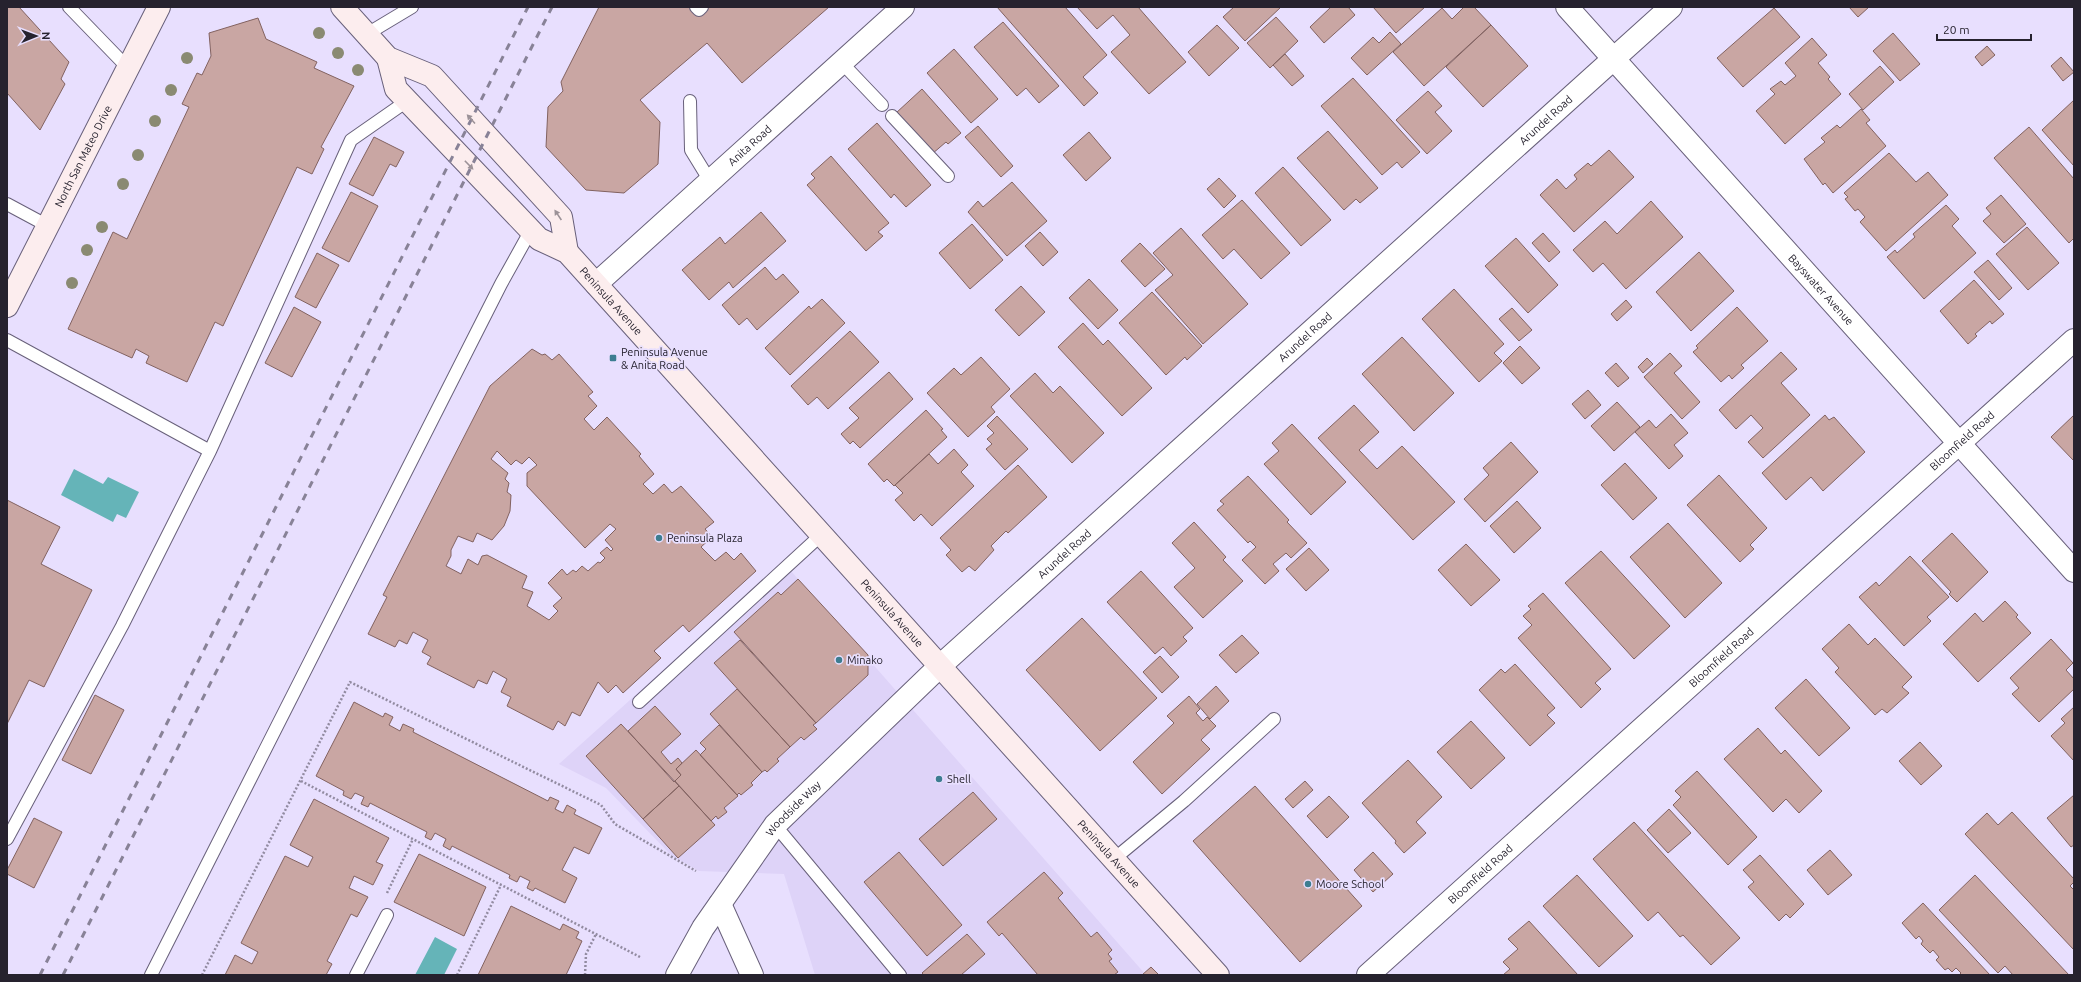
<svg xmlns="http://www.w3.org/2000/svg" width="2081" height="982" viewBox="0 0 2081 982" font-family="Ubuntu,sans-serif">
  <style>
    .built { fill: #ded3f8 }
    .water { fill: #65b4b8 }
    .building { fill: #c9a6a3; stroke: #826260; fill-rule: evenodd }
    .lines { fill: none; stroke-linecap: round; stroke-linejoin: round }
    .service-casing { stroke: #68607a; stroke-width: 14 }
    .minor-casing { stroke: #68607a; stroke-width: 24 }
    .secondary-casing { stroke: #68607a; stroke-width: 24 }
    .path { stroke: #928ba1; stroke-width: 2.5; stroke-dasharray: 2 2; stroke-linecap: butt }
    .service { stroke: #fff; stroke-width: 12 }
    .minor { stroke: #fff; stroke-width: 22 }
    .secondary { stroke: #fcedee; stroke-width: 22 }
    .rail { stroke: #888297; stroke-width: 3; stroke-dasharray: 7 7; stroke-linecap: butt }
    .tree { fill: #8a8a72 }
    .oneway { fill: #9c9298 }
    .poi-dot { fill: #3d7d91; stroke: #e8dffe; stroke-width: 1.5 }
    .labels { text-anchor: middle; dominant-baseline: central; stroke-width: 3.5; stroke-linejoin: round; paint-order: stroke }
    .street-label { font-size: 11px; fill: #26222e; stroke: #e8dffe }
    .poi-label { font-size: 11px; fill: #26222e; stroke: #e8dffe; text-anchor: start }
  </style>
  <rect width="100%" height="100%" fill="#e8dffe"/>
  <path class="built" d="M783,562L1146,975H815L784,874L699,871L671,855L606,788L559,764Z"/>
  <path class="water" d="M74,469L103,484L108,477L139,492L126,518L117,514L113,522L61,495Z
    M435,937L457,949L444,975H415Z"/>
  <path class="building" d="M7,7H19L69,62L61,79L65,84L40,130L7,93Z
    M599,7H829L742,83L707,43L640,100L660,122L658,164L624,193L586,190L546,147L548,107L563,91L561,82Z
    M997,7H1065L1107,55L1083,77L1098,93L1084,106Z
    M1077,7H1138L1186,62L1149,94L1111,52L1130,35L1113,15L1097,29Z
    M1234,7H1281L1245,41L1223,17Z
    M1331,7H1348L1355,15L1324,43L1310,27Z
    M1373,7H1425L1396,33Z
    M1464,7H1474L1491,25L1424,86L1393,52L1442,8L1452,19Z
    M1849,7H1869L1858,17Z
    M1774,8L1800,37L1743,87L1717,58Z
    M1276,17L1298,41L1270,68L1247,43Z
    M258,18L266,39L317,62L314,68L354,86L321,147L324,149L312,174L297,167L223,326L215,322L187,382L146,363L149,356L136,349L132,358L68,329L113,232L127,239L189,107L182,104L197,73L202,75L211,56L209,33Z
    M1003,22L1059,86L1039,103L1026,88L1017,96L974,47Z
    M1217,25L1239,48L1209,76L1188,52Z
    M1491,25L1528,66L1483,107L1446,67Z
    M1390,32L1401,44L1367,75L1351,58L1373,37L1379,43Z
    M1893,33L1920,64L1900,81L1873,51Z
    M1812,38L1827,55L1818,63L1830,77L1828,79L1841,94L1785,144L1756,111L1775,94L1770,89L1781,81L1785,85L1796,76L1785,63Z
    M1987,46L1995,55L1982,66L1975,57Z
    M954,49L998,99L971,123L927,73Z
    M1285,54L1304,76L1292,86L1273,65Z
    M2061,57L2074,72L2063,81L2051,66Z
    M1880,66L1894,82L1863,110L1849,94Z
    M1353,78L1420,152L1402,168L1397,162L1382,175L1321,106Z
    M922,89L961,133L948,144L946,142L932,154L896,113Z
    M1428,91L1442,106L1435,112L1452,131L1427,154L1396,120Z
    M2074,100V166L2042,130Z
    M1861,109L1870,120L1866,123L1886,146L1833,193L1825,183L1823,185L1804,159L1825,142L1821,138L1837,125L1840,128Z
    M877,123L931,185L906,207L894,194L891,198L848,149Z
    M978,126L1013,166L1001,177L965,137Z
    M2029,127L2074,179V238L2069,243L1994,158Z
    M1328,131L1378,188L1360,203L1356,199L1344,210L1297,158Z
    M1089,132L1111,158L1086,181L1063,155Z
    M374,137L404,152L396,167L390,164L373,196L349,184Z
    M1609,150L1634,177L1574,232L1540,195L1557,179L1566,189L1577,179L1574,175L1588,163L1591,166Z
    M1889,153L1916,182L1928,172L1948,195L1886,251L1860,222L1865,217L1858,209L1855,211L1845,199L1848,197L1844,193Z
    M831,156L889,223L878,232L883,236L866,251L807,185L815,178L811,174Z
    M1283,167L1331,220L1301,246L1255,193Z
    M1219,178L1236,196L1224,208L1207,189Z
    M1012,182L1047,221L1007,256L968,212L978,201L983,207Z
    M351,192L378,206L349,262L322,248Z
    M2001,195L2026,224L2004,243L1983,221L1991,214L1986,208Z
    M1242,200L1290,253L1261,279L1234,249L1223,259L1202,235Z
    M1651,201L1683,237L1626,289L1603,263L1593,272L1573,250L1605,221L1617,234Z
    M1946,205L1959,219L1952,226L1976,253L1924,299L1887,257L1895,250L1897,253L1915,237L1913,234Z
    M761,212L786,241L733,288L729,282L709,300L682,270L720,237L725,244Z
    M972,224L1003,260L970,289L939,253Z
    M2027,227L2059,263L2028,290L1996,254Z
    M1181,228L1248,304L1203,344L1155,290L1173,275L1153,253Z
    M1040,232L1058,252L1043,266L1025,246Z
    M1543,233L1560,252L1549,262L1532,243Z
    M1516,238L1558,285L1528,313L1485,266Z
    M1140,243L1165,269L1145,287L1121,261Z
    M1699,252L1734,291L1691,331L1656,292Z
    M317,253L339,265L316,308L295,297Z
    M1988,260L2012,288L1999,300L1974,272Z
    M765,267L776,280L783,274L799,292L757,330L747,318L739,325L722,305Z
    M1089,279L1118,310L1098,329L1069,298Z
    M1974,280L2004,314L1992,324L1990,321L1975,334L1977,336L1968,344L1940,311Z
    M1021,286L1045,312L1019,336L995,310Z
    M1454,289L1504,344L1494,353L1502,361L1479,382L1422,319Z
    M1152,292L1202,346L1187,360L1185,357L1166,375L1119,323Z
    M822,299L845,323L790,375L765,348L809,306L811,309Z
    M1626,300L1632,307L1617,321L1611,314Z
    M294,307L321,322L292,377L265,363Z
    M1737,307L1768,341L1741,365L1744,368L1732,379L1729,375L1721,382L1693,352L1698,348L1696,346Z
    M1512,308L1532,330L1519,341L1499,319Z
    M1083,323L1103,345L1108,340L1152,388L1122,416L1058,347Z
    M850,331L879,362L828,409L817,397L808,405L791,386Z
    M1402,337L1454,393L1414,431L1362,374Z
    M1520,346L1540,368L1522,384L1503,363Z
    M532,349L542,355L545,354L552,360L559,354L593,392L588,396L597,406L584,419L594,430L607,417L641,454L639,456L654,474L643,484L653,494L664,484L672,493L681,486L714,522L705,529L712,537L701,547L715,561L726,552L734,560L741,553L756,571L689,632L683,625L654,651L661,658L623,693L616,685L608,693L598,682L580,716L572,712L565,726L558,721L553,730L507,706L511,697L501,692L507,679L493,671L487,684L478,680L474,688L427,664L431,657L422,652L428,640L413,632L407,644L399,640L395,647L368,634L387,597L383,595L490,386ZM497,451L511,465L516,460L522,464L529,457L537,465L527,473V486L585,548L610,524L616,529L605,540L613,549L611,551L607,547L600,553L605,558L600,563L598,562L588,571L582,566L576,572L573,570L567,575L562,569L548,583L562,598L553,606L558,611L549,620L527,606L533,592L522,588L527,576L487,555L482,556L478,565L468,559L461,574L446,566L451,556V550L458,536L473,542L477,533L492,540L504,526L510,511L511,495L507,492L509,483L505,479L508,473L491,459Z
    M1781,352L1797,369L1781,383L1810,415L1763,458L1748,442L1763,428L1751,415L1736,429L1719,410Z
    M1670,353L1682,366L1674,373L1700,402L1682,419L1644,377Z
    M981,357L1010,389L991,407L995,412L968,437L927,393L954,368L961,375Z
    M1647,358L1653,364L1643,373L1638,367Z
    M1616,363L1629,378L1618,387L1605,373Z
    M889,372L913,399L860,448L853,441L850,444L841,434L859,418L849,408Z
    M1035,373L1053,393L1060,386L1104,433L1072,463L1010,396Z
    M1588,390L1601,405L1585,419L1572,404Z
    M1617,402L1640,427L1614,451L1591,426Z
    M1354,405L1379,432L1359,450L1377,469L1402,446L1455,502L1413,540L1318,438Z
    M926,410L943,429L941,430L947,437L894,486L887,479L884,482L868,464Z
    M1671,414L1688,433L1674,445L1683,456L1669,469L1635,432L1649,420L1656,428Z
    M1825,415L1829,420L1834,417L1865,452L1823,491L1811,477L1786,500L1762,473Z
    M2074,415V461L2051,437Z
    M997,416L1028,449L1005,470L986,449L992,444L987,439L994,433L987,426Z
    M1292,424L1346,482L1311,515L1264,464L1279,451L1272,443Z
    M1511,442L1538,472L1485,522L1464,499L1489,475L1483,468Z
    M954,449L968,465L961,472L974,486L932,526L921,514L914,521L895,500L903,493L895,485L929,454L938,464Z
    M1625,463L1657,498L1633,520L1601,485Z
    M1018,465L1047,497L1008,533L1006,531L991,546L994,550L975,571L969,566L962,572L946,555L951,550L940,538Z
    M1719,475L1767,528L1750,545L1754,549L1740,562L1687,505Z
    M1248,476L1289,520L1287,522L1307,543L1291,558L1286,553L1273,564L1279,571L1265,584L1242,560L1256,547L1250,541L1248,543L1217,510L1224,504L1220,501Z
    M7,500L60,527L41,564L92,590L44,687L29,680L7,724Z
    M1517,501L1541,528L1514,553L1490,526Z
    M1194,522L1226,557L1223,560L1243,581L1203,618L1174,587L1195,568L1172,543Z
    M1668,523L1722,583L1685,618L1630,557Z
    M1952,533L1988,572L1957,602L1949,594L1951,592L1922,561Z
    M1466,544L1500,580L1471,606L1438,570Z
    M1309,548L1329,570L1306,591L1286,569Z
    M1601,551L1670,626L1634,659L1565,583Z
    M1910,556L1949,597L1927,617L1931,621L1904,646L1859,597L1876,582L1879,586Z
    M1141,571L1193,628L1183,637L1187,641L1171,656L1163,647L1155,654L1107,602Z
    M798,579L868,655V675L816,723L734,632L778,592L781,595Z
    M1543,593L1611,669L1595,683L1601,689L1581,708L1518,638L1532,625L1523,616L1531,609L1528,606Z
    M2005,601L2018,615L2016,617L2031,633L1978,682L1943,644L1975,613L1983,622Z
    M1082,618L1157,698L1100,751L1026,670Z
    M1849,624L1868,645L1875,638L1912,677L1902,687L1909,693L1887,713L1882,709L1875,715L1835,672L1839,668L1822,649Z
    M1242,635L1259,653L1236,673L1219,655Z
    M2051,639L2073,663L2066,670L2074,679V689L2039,722L2012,694L2019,688L2010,678Z
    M740,640L816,723L813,725L817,729L804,740L801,737L790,747L714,663Z
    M1160,656L1179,677L1162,693L1143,672Z
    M1515,664L1555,708L1547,715L1555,723L1530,746L1479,690L1501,669L1505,673Z
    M1806,679L1850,728L1819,756L1775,708Z
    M1216,686L1229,701L1210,719L1197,704Z
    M737,689L790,747L777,759L779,761L767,772L765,770L762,772L710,714Z
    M95,695L124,710L91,774L62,760Z
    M1189,696L1200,709L1196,713L1203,721L1207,717L1216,726L1201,740L1210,749L1162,794L1133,762L1174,723L1167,716Z
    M354,702L383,717L385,713L393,717L389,725L400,731L403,724L414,729L413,732L548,801L550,797L559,801L555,809L563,813L567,805L576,810L574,814L602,828L589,854L574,847L562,870L577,878L565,903L535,888L533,891L527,888L530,881L520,876L517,882L509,878L510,875L452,846L450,850L443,846L446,839L435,833L431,840L425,837L427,832L370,803L368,807L361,804L364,797L355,793L351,799L343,795L344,791L316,776Z
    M655,706L681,734L661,752L671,764L678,758L682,763L676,769L681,775L674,782L628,731Z
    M2074,707V761L2051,736L2065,723L2061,719Z
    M1471,721L1505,758L1471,789L1437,752Z
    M621,724L679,786L643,819L586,756Z
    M719,725L762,772L751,783L753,785L741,795L739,793L737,795L700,755L706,749L700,743Z
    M1758,728L1781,754L1785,750L1822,791L1799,813L1786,799L1773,812L1724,759Z
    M1920,742L1942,766L1921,785L1899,761Z
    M696,750L738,796L724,808L727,812L718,819L716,816L711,821L675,781L681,775L676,769Z
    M1408,760L1442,797L1416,822L1426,833L1404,853L1395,843L1396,841L1362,803Z
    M1697,771L1757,837L1728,865L1673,805L1681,797L1675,791Z
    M1305,781L1313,790L1293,808L1285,799Z
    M679,786L715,825L678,858L643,819Z
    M1255,786L1362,906L1300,962L1193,841Z
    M973,792L997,819L943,866L919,839Z
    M2074,795V845L2071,847L2047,818Z
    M1329,796L1349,817L1327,838L1307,816Z
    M314,799L389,838L376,862L383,865L373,885L354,876L349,888L368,897L357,917L351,914L327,961L332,964L326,975H225L235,955L252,964L258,952L241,943L285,856L308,867L313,857L290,845Z
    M1669,809L1691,833L1668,853L1647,830Z
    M2012,812L2074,879V882L2070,886L2074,890V950L1965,834L1987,813L1998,825Z
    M34,818L62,832L34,888L7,874V870Z
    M1634,822L1740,938L1711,965L1683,935L1680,937L1658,912L1648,921L1593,859Z
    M1830,850L1852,875L1828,895L1807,870Z
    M899,852L962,925L927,956L864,882Z
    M1373,852L1393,874L1373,892L1354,870Z
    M419,854L486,887L464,936L394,902Z
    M1760,855L1804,904L1790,918L1786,914L1779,921L1748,887L1754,882L1743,870Z
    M1044,872L1063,893L1058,898L1091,937L1097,932L1112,950L1108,954L1112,959L1109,961L1118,972L1114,975H1038L1002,933L999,936L987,922Z
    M1577,875L1633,936L1599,967L1543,906Z
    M1975,875L2069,975H2013L2005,966L1998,973L1939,910Z
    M1923,903L1990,975H1959L1961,973L1956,968L1952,972L1948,968L1945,970L1936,960L1939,957L1933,950L1930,953L1921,944L1923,941L1919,936L1916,939L1902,923Z
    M511,906L560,930L563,924L579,932L576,938L582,941L566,975H478Z
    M1529,921L1578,975H1503L1510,969L1503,962L1518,949L1508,939Z
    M967,934L985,954L961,975H924L922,973Z
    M1151,967L1159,975H1142Z"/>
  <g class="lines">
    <g class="service-casing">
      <path id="service" d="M69,7L128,68
        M696,7L699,10L702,7
        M367,34L412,7
        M842,63L882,105
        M690,101L691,150L710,181
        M892,116L948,176
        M7,204L48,226
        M7,340L210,451L122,626L7,839
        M210,451L351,140L407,101
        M639,702L821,535
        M775,825L900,975
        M1114,859L1184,801L1274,719
        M151,975L501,284L531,230
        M356,975L387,915"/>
    </g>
    <g class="minor-casing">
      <g id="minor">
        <path id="s1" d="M1567,7L2074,571"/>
        <path id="s2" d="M596,284L903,7"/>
        <path d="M720,904L752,975"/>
        <path id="s3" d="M677,975L703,928L775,825L940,666L1671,7"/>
        <path id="s4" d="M1368,975L2074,340"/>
      </g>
    </g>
    <g class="secondary-casing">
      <g id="secondary">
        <path d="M342,7L388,58L432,76L561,217L567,252"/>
        <path id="s5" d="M388,58L396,89L539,239L567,252L1218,975"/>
        <path id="s6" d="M7,306L159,7"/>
      </g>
    </g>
    <path class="path" d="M301,781L640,957
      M387,893L413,839
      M202,975L350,682L601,805L615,824L696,871
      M457,975L501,885
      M585,975L586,954L596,934"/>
    <use href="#service" class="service"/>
    <use href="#minor" class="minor"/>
    <use href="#secondary" class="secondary"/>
    <path class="rail" d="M40,975L528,7
      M63,975L552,7"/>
  </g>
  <g class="tree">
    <circle cx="319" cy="33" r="6"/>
    <circle cx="338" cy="53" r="6"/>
    <circle cx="187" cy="58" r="6"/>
    <circle cx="358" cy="70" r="6"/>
    <circle cx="171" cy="90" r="6"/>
    <circle cx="155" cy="121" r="6"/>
    <circle cx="138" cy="155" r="6"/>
    <circle cx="123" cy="184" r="6"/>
    <circle cx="102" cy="227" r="6"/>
    <circle cx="87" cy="250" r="6"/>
    <circle cx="72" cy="283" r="6"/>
  </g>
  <defs><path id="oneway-solid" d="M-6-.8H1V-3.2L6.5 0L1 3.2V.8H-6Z"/></defs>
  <g class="oneway">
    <use href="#oneway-solid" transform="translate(471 119) rotate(-132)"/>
    <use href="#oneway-solid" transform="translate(469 165) rotate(46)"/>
    <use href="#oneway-solid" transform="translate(558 215) rotate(-124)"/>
  </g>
  <g class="poi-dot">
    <rect x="609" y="354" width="8" height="8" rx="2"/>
    <circle cx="659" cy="538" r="4"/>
    <circle cx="839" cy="660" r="4"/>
    <circle cx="939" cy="779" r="4"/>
    <circle cx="1308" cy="884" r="4"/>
  </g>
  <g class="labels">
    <g class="street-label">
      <text stroke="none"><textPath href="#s3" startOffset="1224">Arundel Road</textPath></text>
      <text stroke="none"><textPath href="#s2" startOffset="207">Anita Road</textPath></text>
      <text stroke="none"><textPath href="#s6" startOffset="168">North San Mateo Drive</textPath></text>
      <text stroke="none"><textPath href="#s1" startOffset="380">Bayswater Avenue</textPath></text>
      <text stroke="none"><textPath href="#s5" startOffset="336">Peninsula Avenue</textPath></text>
      <text stroke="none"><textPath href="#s3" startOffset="900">Arundel Road</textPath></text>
      <text stroke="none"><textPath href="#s4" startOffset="799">Bloomfield Road</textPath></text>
      <text stroke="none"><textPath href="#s3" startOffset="576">Arundel Road</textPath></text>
      <text stroke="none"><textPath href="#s5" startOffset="756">Peninsula Avenue</textPath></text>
      <text stroke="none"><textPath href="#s4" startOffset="475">Bloomfield Road</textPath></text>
      <text stroke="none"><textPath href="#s3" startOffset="204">Woodside Way</textPath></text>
      <text stroke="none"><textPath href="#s5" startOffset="1080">Peninsula Avenue</textPath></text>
      <text stroke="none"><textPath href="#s4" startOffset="151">Bloomfield Road</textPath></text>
    </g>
    <g class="poi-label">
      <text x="621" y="352">Peninsula Avenue<tspan x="621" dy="13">&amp; Anita Road</tspan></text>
      <text x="667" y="538">Peninsula Plaza</text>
      <text x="847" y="660">Minako</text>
      <text x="947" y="779">Shell</text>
      <text x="1316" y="884">Moore School</text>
    </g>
  </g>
  <rect width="2081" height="982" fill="none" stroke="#26222e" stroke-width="16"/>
  <g transform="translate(36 36) rotate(89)" stroke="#e8dffe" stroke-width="3" paint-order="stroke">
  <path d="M0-3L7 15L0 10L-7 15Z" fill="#26222e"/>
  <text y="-6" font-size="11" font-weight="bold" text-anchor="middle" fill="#26222e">N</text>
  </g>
  <path d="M1937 34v6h94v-6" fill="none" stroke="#26222e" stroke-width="2"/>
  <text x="1943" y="34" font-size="12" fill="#26222e" stroke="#e8dffe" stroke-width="3" paint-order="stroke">20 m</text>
</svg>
